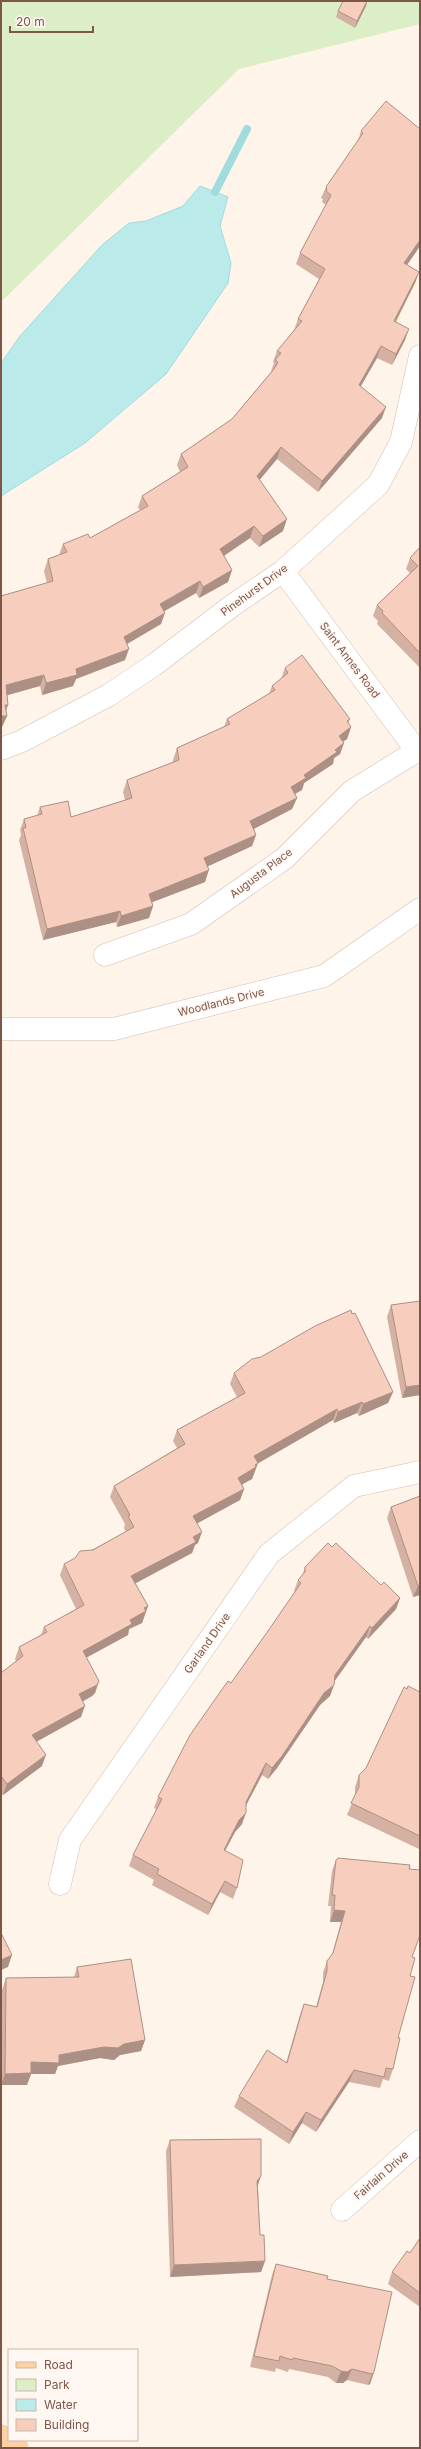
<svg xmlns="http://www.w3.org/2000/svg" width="421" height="2449" viewBox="0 0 421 2449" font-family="Inter,sans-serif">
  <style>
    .green { fill: #dbeec5 }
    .water { fill: #bbeaeb; stroke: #a0dcde }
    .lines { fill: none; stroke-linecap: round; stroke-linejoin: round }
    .stream { stroke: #a0dcde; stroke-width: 8 }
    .minor-casing { stroke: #d5bcb0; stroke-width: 23 }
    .primary-casing { stroke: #ddd3d0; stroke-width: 23 }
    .minor { stroke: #fff; stroke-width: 22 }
    .primary { stroke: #ffd0a0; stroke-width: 22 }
    .wall { fill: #d4b1a3 }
    .shaded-wall { fill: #ad9085 }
    .building { fill: #f7cebe; stroke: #ad9085 }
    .labels { text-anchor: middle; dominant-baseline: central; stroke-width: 3.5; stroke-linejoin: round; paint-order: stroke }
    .street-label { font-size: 11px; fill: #7d5549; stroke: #fff8f2 }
  </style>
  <rect width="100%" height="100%" fill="#fef4e9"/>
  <path class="green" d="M1,1H420V24L239,69L1,302Z"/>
  <path class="water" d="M200,186L228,197L220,226L231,263L228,283L166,374L85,443L1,496V363L20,336L102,245L129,223L146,221L183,206Z"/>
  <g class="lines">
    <path class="stream" d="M215,192L247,129"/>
    <g class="minor-casing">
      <path id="minor" d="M283,571L416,750
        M1,749L22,741L109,695L154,665L233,605L283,571L378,485L401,442L420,356
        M105,955L191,924L285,858L352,791L420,749
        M1,1029H114L324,976L420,909
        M60,1884L70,1840L269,1554L354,1486L420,1472
        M342,2210L420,2141"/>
    </g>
    <g class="primary-casing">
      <path id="primary" d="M1,2436L17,2448"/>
    </g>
    <use href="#minor" class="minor"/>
    <use href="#primary" class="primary"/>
  </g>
  <path class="wall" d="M367,1L366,6L355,28L336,17L338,11Z
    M420,129V246L407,265L419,272L415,283L396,322L405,340L392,365L377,358L361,386L382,418L318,492L277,459L259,480L283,531L259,547L250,538L224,556L232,570L228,582L199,598L196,593L164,611L161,624L127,644L125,660L76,679L73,686L42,695L40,686L7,695L6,710L7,716L2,727H1V596L47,583L44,571L48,559L59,555L63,544L90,538L140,510L138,507L142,496L180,472L177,465L181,454L232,419L272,371H271L274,363L273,362L277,351L294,330L298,319L319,279L296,264L300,253L326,205L322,202L323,199L321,198L326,187L358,141L361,131Z
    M420,547V668L377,624L378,621L373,616L377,605L410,573L406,569L410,558Z
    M285,668L350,719L348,724L351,727L347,739L343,742L344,743L340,754L334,758L333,764L304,783L302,790L295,794L297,798L292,809L254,829L256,835L252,846L208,866L205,882L152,902L153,906L149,918L117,927L116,922L43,940L19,840L21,835L20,830L24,819L37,816L40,807L71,817L125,800L123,792L127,780L173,762V760L177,748L224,727L227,719L269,694L272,686L281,679Z
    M420,1301V1395L402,1398L387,1317L391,1305Z
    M234,1373L393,1392L388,1403L359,1416L357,1413L334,1423L333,1420L258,1463L252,1479L242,1484L244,1489L240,1500L197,1523L198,1543L195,1545L192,1553L135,1583L148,1606L142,1623L129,1629L128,1635L86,1658L99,1681L95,1693L92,1696L83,1701L81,1717L36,1742L42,1766L3,1795L1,1793V1673L16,1661L15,1659L19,1647L41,1635L44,1627L76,1609L60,1575L64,1564L126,1532L124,1528L125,1524L110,1497L114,1486L177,1448L173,1441L177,1430L237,1397L230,1384Z
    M420,1496V1595L413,1597L387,1518L391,1507Z
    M332,1547L381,1585L400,1598L396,1609L368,1639L366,1637L334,1682V1685L330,1696L320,1705L277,1768L268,1779L262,1775L246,1805L242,1824L235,1832L225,1851L237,1888L233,1899L220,1892L208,1915L152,1885L154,1880L129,1866L133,1855L157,1810L154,1808L158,1797L231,1683L268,1631L295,1592L294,1591L298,1580L302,1576L305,1567Z
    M407,1689L420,1692V1848L419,1849L347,1815L355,1796V1787L359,1775L366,1768Z
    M336,1860L410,1865L409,1869L412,1958L410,1976L398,2038L393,2069L389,2081L383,2079L380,2088L349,2082L316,2132L302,2123L289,2144L234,2107L239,2096L286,2063L300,2015L304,2004L316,2007L323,1982V1973L327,1961L332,1955L341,1922H330L331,1906H328L332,1871Z
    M77,1967L145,2040L141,2051L120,2055L114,2060L100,2058L58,2066L55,2074H31L27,2085H1L2,1990L6,1978L74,1977Z
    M170,2140L258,2186L260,2235L265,2261L261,2272L170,2277L166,2151Z
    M420,2238V2307L388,2284L392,2272L410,2253Z
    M276,2264L327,2279L374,2372L370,2384L368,2385L347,2380L343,2383H336L328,2377L289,2369L288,2372L276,2368L275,2372L250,2367L272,2275Z"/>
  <path class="shaded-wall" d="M367,1L366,6L355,28L357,21Z
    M420,240V246L400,275L404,263Z
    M419,272L415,283L390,332L394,321Z
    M409,329L405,340L392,365L396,354Z
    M381,346L377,358L355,396L359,385Z
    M386,407L382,418L318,492L322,481Z
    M281,447L277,459L253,488L257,476Z
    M287,519L283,531L259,547L263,536Z
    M254,526L250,538L216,561L220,549Z
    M232,570L228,582L199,598L203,587Z
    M200,581L196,593L156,616L160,604Z
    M165,613L161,624L120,648L124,637Z
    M129,649L125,660L76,679L73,686L42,695L46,683L76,669Z
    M44,675L40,686L1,697L6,685Z
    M5,705H8L4,716H7L2,727H1V716Z
    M351,727L347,739L335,747L339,736Z
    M344,743L340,754L334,758L333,764L304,783L302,790L287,798L291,787L304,775Z
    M297,798L292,809L246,833L250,821Z
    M256,835L252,846L200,870L204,858Z
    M209,870L205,882L145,905L149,894Z
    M153,906L149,918L117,927L121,916Z
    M120,911L116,922L43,940L47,929Z
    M420,1385V1395L402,1398L406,1387Z
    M393,1392L388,1403L359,1416L363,1404Z
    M362,1402L357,1413L334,1423L338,1412Z
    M337,1409L333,1420L250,1468L254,1456Z
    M258,1463L252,1479L234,1489L238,1478Z
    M244,1489L240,1500L189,1528L193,1516Z
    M202,1532L198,1543L195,1545L192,1553L127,1588L131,1576Z
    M420,1585V1595L413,1597L418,1586Z
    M400,1598L396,1609L368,1639L372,1628Z
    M148,1606L142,1623L129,1629L128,1635L78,1662L83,1651L130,1620L144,1608Z
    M370,1626L366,1637L331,1686L335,1675Z
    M99,1681L95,1693L92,1696L75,1706L79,1694Z
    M334,1685L330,1696L320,1705L277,1768L268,1779L272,1768L324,1693Z
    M85,1706L81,1717L27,1747L32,1735Z
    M46,1755L42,1766L3,1795L7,1784Z
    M266,1763L262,1775L242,1813L246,1802Z
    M246,1813L242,1824L235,1832L219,1862L224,1850L239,1820Z
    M225,1881L220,1892L208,1915L212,1904Z
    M334,1910L345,1911L341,1922H330Z
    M12,1955L8,1967L1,1970V1960Z
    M145,2040L141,2051L120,2055L114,2060L100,2058L58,2066L55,2074H31L27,2085H1L5,2074L31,2062L59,2055Z
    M354,2070L349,2082L316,2132L321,2120Z
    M306,2112L302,2123L289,2144L293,2132Z
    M261,2176L257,2188V2181Z
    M265,2261L261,2272L170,2277L174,2265Z
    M352,2369L347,2380L343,2383H336L341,2371Z
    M374,2372L370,2384L368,2385L372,2374Z"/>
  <path class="building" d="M343,1H367L357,21L338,11Z
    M386,101L420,129V240L404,263L419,272L394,321L409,329L396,354L381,346L359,385L386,407L322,481L281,447L257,476L287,519L263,536L254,526L220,549L232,570L203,587L200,581L160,604L165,613L124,637L129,649L76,669L77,675L46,683L44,675L6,685L8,705H5L7,716H1V596L53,581L48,559L67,552L63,544L88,534L90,538L148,506L142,496L188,467L181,454L232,419L274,369L278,362L275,360L281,353L277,351L302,321L298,319L325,269L300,253L331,195L326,191L327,188L326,187L363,133L361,131Z
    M420,547V653L382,613L383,611L377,605L418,566L410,558Z
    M302,655L350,719L347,721L351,727L339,736L344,743L335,750L337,752L304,775L306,778L291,787L297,798L250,821L256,835L204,858L209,870L149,894L153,906L121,916L120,911L47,929L23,828H26L24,819L42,814L40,807L68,801L71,817L132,798L127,780L179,760L177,748L230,724L227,719L275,690L272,686L288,673L285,668Z
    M420,1301V1385L406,1387L391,1305Z
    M351,1310L352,1314L355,1313L393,1392L363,1404L362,1402L338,1412L337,1409L254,1456L258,1463L255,1465L256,1467L238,1478L244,1489L193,1516L202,1532L193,1537L196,1542L131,1576L148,1606L144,1608L146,1611L130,1620L132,1624L83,1651L99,1681L97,1685L79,1694L85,1706L32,1735L46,1755L7,1784L1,1776V1673L23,1656L19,1647L47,1632L44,1627L84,1605L64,1564L75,1558L80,1551L93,1550L134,1527L128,1516L130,1515L114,1486L185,1444L177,1430L245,1393L234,1373L252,1359L261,1357L315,1326Z
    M420,1496V1585L418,1586L391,1507Z
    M328,1543L332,1547L336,1543L381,1585L384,1582L400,1598L372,1628L370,1626L335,1675L334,1685L324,1693L282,1756L272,1768L266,1763L246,1802V1813L239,1820L224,1850L243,1860L237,1888L225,1881L212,1904L157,1874L159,1869L133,1855L162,1799L158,1797L190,1735L228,1681L231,1683L268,1631L301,1583L298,1580L305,1572V1567Z
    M408,1686L420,1692V1836L351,1803L359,1787V1775L366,1768L404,1687L407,1689Z
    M338,1858L410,1865L409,1869L420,1870V1935L412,1957L415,1958L410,1976L415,1977L398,2038H400L393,2069L386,2068L384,2077L354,2070L321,2120L306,2112L293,2132L239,2096L267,2050L287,2063L304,2004L317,2007L327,1971V1961L333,1953L345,1911L334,1910L335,1895H332L336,1860Z
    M1,1933L12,1955L1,1960Z
    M131,1959L145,2040L124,2044L118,2048L104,2047L59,2055V2063L31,2062V2073L5,2074L6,1978L79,1977L77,1967Z
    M261,2139V2176L257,2181L260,2235H264L265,2261L174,2265L170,2140Z
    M420,2238V2293L392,2272L407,2251L410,2253Z
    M276,2264L328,2276L327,2279L392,2292L374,2372L372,2374L352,2369L347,2372L341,2371L332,2366L293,2358L292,2360L280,2356L279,2361L254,2356Z"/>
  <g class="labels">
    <g class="street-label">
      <text transform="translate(254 590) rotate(-36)">Pinehurst Drive</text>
      <text transform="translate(350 660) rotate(53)">Saint Annes Road</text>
      <text transform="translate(261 873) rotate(-37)">Augusta Place</text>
      <text transform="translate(221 1002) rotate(-14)">Woodlands Drive</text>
      <text transform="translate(207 1643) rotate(-55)">Garland Drive</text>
      <text transform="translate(381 2175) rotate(-41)">Fairlain Drive</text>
    </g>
  </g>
  <rect width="421" height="2449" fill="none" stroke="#7d5549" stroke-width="4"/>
  <rect x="8" y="2349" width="130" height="92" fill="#fff8f2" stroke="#cbb7ae"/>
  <rect x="16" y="2362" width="20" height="6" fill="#ffd0a0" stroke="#cbb7ae"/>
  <text x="44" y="2369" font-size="12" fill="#7d5549">Road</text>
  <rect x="16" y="2379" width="20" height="12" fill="#dbeec5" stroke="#cbb7ae"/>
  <text x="44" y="2389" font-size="12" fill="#7d5549">Park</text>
  <rect x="16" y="2399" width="20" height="12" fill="#bbeaeb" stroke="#cbb7ae"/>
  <text x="44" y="2409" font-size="12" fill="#7d5549">Water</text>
  <rect x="16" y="2419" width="20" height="12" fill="#f7cebe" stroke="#cbb7ae"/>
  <text x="44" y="2429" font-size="12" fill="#7d5549">Building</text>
  <path d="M10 26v6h83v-6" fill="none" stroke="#7d5549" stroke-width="2"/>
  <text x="16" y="26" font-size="12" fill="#7d5549" stroke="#fff8f2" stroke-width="3" paint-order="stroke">20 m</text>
</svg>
